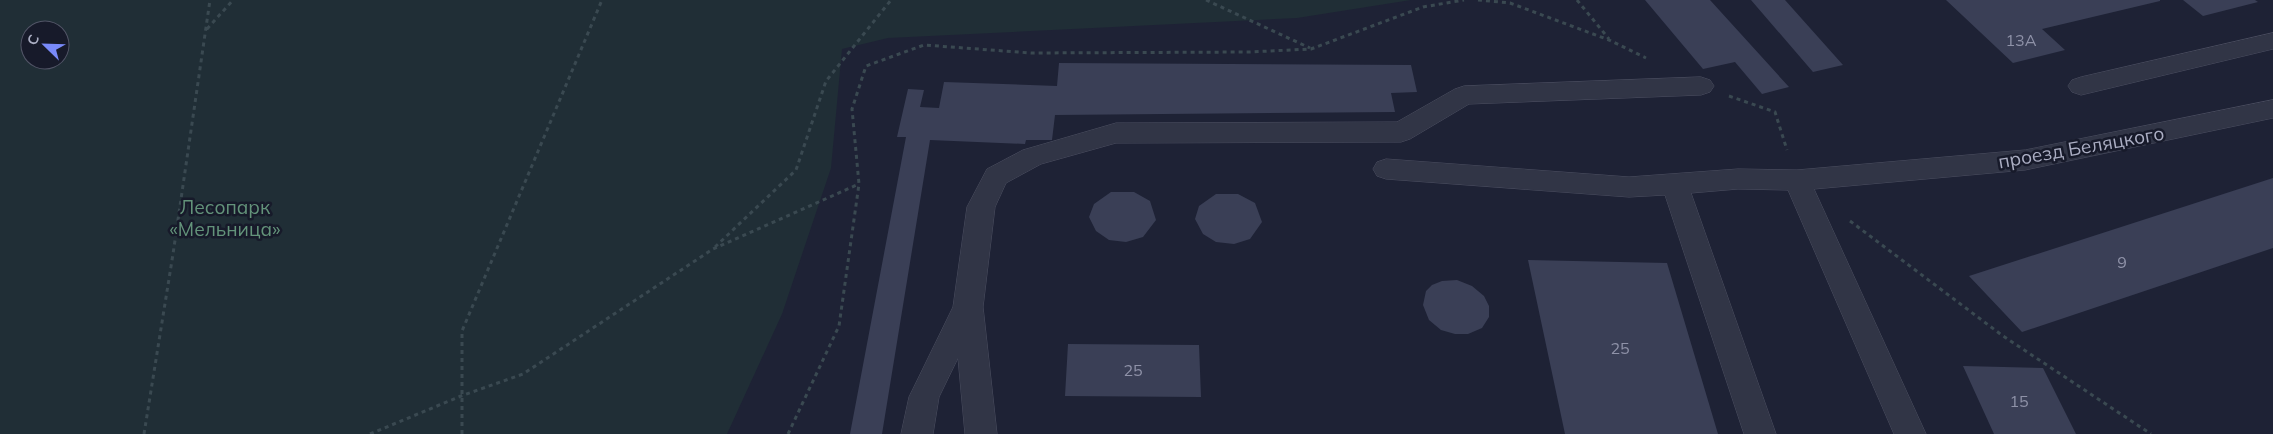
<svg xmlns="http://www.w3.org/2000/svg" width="2273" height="434" viewBox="0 0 2273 434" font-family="Mulish,sans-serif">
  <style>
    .green { fill: #202e36; fill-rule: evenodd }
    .building { fill: #3a3f56 }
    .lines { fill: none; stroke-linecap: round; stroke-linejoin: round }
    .minor-casing { stroke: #4c4f61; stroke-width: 1 }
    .path { stroke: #3a4951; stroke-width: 3; stroke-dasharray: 4 4; stroke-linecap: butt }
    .minor { fill: #313546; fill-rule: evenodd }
    .labels { text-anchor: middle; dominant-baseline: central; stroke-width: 5; stroke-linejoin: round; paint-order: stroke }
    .number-label { font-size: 16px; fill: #8f92a8 }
    .street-label { font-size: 19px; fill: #abaec3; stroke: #171a2a }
    .park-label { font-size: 19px; fill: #63937a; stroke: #171a2a }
  </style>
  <rect width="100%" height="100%" fill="#1e2235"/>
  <path class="green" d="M0,0H1411L1297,18L888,38L842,49L831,168L782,314L727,434H0ZM30,30H60V60H30Z"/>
  <path class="building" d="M1645,0H1710L1789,87L1762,94L1735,62L1703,69Z
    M1751,0H1785L1843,65L1813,72Z
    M1946,0H2160V1L2042,29L2065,50L2013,63Z
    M2183,0H2255L2258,2L2203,16Z
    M1059,63L1411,65L1417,92L1391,93L1395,112L1055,115L1052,140H1026L1025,144L930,140L882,434H850L906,137H897L908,89L924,90L920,107L939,108L944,82L1057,86Z
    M2273,178V248L2022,332L1969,276Z
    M1111,192H1134L1150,201L1156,220L1143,237L1126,242L1109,240L1096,231L1089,217L1094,204Z
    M1216,194H1238L1255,203L1262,222L1250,239L1234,244L1216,242L1203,234L1195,219L1199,206Z
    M1528,260L1667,263L1718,434H1565Z
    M1457,280L1472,286L1484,296L1489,306V317L1482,328L1468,334H1455L1441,330L1429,320L1423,305L1426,291L1432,285L1442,281Z
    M1068,344L1199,345L1201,397L1065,396Z
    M1963,366L2043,368L2076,434H1994Z"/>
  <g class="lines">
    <g class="minor-casing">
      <path id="minor" d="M2273,33V49L2081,95L2072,92L2068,86L2072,80L2081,77Z
        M1701,77L1710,80L1714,86L1710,92L1701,95L1469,104L1410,139L1401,142L1116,143L1041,164L1006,183L995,207L983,307L997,434H965L958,358L939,397L933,434H901L909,397L953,307L967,207L987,169L1023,150L1116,123L1397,122L1455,89L1464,86Z
        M2273,100V118L2025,170L1814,189L1926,434H1894L1788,190L1738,189L1691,193L1776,434H1744L1665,195L1629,197L1386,179L1377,176L1373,169L1377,162L1386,159L1629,177L1738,169L1797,170L2025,150Z"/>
    </g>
    <path class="path" d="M1206,0L1310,48
      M1478,0L1510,3L1609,40L1646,58
      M1577,0L1609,39
      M207,29L233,0
      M1729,96L1775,112L1787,150
      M1850,221L2003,336L2151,434
      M715,247L796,170L826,81L891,0
      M144,434L173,254L210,0
      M370,434L461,396L523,374L713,249L859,184
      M462,434V331L602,0
      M788,434L839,326L859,184L852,109L866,66L924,45L1031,53L1249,52L1311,49L1423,7L1464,0"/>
    <use href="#minor" class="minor"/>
  </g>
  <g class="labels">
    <g class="number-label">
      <text x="2021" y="40">13А</text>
      <text x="2122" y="262">9</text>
      <text x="1620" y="348">25</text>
      <text x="1133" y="370">25</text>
      <text x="2019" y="401">15</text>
    </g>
    <g class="street-label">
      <text transform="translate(2081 147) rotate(-10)">проезд Беляцкого</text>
    </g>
    <g class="park-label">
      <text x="225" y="207">Лесопарк<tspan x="225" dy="22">«Мельница»</tspan></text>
    </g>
  </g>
  <g transform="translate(45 45) rotate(293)"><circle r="24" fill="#171a2a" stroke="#525567"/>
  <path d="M0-4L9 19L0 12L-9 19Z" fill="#798afa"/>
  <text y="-8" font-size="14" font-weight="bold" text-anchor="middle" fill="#abaec3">С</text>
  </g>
</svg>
